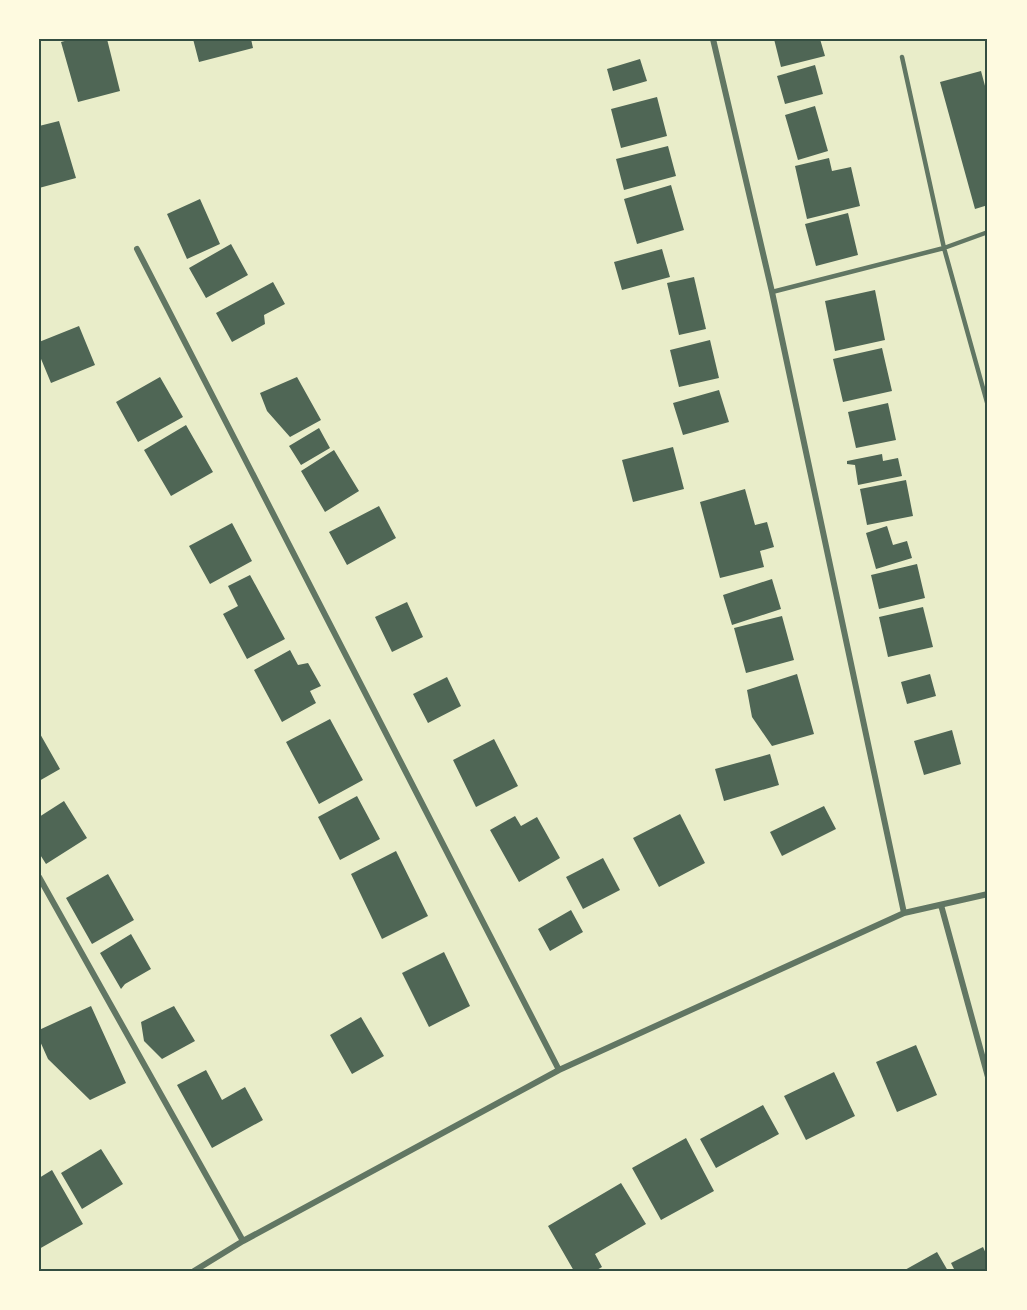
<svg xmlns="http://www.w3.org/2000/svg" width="1027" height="1310" viewBox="0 0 1027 1310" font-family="Inter,sans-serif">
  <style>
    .building { fill: #4f6655 }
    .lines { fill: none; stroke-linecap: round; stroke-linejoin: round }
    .service { stroke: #617663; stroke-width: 4.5 }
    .minor { stroke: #617663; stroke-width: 6 }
    .neatline { fill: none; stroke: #344e41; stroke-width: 2 }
  </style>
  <rect width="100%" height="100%" fill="#e9edc9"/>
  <path class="building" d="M72,39H107L120,91L78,102L61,42Z
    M193,39H251L253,48L199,62Z
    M774,39H820L825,56L781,67Z
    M640,59L647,81L613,91L607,69Z
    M815,65L823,94L785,104L777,76Z
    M981,71L988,97V205L975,209L940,82Z
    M657,97L667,136L621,148L611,109Z
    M815,106L828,151L798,160L785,115Z
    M59,121L76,178L39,188V126Z
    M668,146L676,176L624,190L616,159Z
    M829,158L832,171L851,167L860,206L807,219L795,166Z
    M671,185L684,230L637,244L624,199Z
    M200,199L220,244L187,259L167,214Z
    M848,213L858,255L816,266L805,224Z
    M231,244L248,275L206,298L189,268Z
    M662,249L670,277L622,290L614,262Z
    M694,277L706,329L679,335L667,283Z
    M273,282L285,304L264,315L265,324L232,342L216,313Z
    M875,290L885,340L835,351L825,301Z
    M79,326L95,365L51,383L39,354V342Z
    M710,340L719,378L679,387L670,350Z
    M882,348L892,391L843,402L833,359Z
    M160,377L183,417L138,442L116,402Z
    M297,377L321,420L290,437L267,411L260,393Z
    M719,390L729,422L683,435L673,403Z
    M888,403L896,440L856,448L848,412Z
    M186,425L213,472L171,496L144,450Z
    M319,428L330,448L301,465L289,446Z
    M673,447L684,489L633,502L622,460Z
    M334,450L359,491L325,512L301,471Z
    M882,454L883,461L898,458L902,476L858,485L855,465L847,464V461Z
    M906,480L913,516L867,525L860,489Z
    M745,489L755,525L767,522L774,547L760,551L764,567L720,578L700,502Z
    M379,506L396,538L347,565L329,532Z
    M232,523L252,561L210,584L189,546Z
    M887,526L893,545L907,541L912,558L876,569L866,533Z
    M917,564L925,598L879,609L871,575Z
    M250,575L285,639L247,659L223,614L238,606L228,586Z
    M772,579L781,609L732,625L723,595Z
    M407,602L423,637L392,652L375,617Z
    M923,607L933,647L888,657L879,617Z
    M782,616L794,660L746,673L734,628Z
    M290,650L298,665L308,663L321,686L310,691L316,703L282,722L254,670Z
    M797,674L814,734L772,746L752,717L747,690Z
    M930,674L936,696L907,704L901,682Z
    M447,677L461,706L428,723L413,694Z
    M330,719L363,780L319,804L286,742Z
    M952,730L961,764L924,775L914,741Z
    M39,732L60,769L39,781Z
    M494,739L518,786L476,807L453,760Z
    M770,754L779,785L724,801L715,769Z
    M357,796L380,839L340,860L318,817Z
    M64,801L87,838L46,864L39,853V817Z
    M824,806L836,829L782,856L770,832Z
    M680,814L705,863L659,887L633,838Z
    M515,816L521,826L537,817L560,858L519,882L490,830Z
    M396,851L428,916L382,939L351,874Z
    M603,858L620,890L583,909L566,877Z
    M108,874L134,920L92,944L66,898Z
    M571,910L583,932L550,951L538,929Z
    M131,934L151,969L125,984L121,989L100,953Z
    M444,952L470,1006L429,1027L402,973Z
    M91,1006L126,1083L90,1100L48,1059L39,1039V1030Z
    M174,1006L195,1041L162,1059L144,1041L141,1022Z
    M361,1017L384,1056L352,1074L330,1035Z
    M916,1045L937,1095L897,1112L876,1062Z
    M206,1070L222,1100L245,1087L263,1120L212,1148L177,1085Z
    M834,1072L855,1116L806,1140L784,1096Z
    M763,1105L779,1134L716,1168L700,1139Z
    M686,1138L714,1191L661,1220L632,1168Z
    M101,1149L123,1184L82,1209L61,1173Z
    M52,1170L83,1224L39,1249V1178Z
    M621,1183L646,1224L595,1254L602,1267L595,1271H574L548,1226Z
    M983,1247L988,1258V1271H955L951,1263Z
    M937,1252L948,1271H903Z"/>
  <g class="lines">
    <path class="service" d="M902,57L944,248L988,406
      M772,292L944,248L988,232"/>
    <path class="minor" d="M713,39L772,292L904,913
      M137,249L559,1070
      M39,877L243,1241
      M941,905L988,1077
      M194,1271L243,1241L559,1070L904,913L988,894"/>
  </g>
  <rect width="1027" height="1310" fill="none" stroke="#fefae0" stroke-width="81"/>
  <rect x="40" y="40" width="946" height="1230" class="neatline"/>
</svg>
